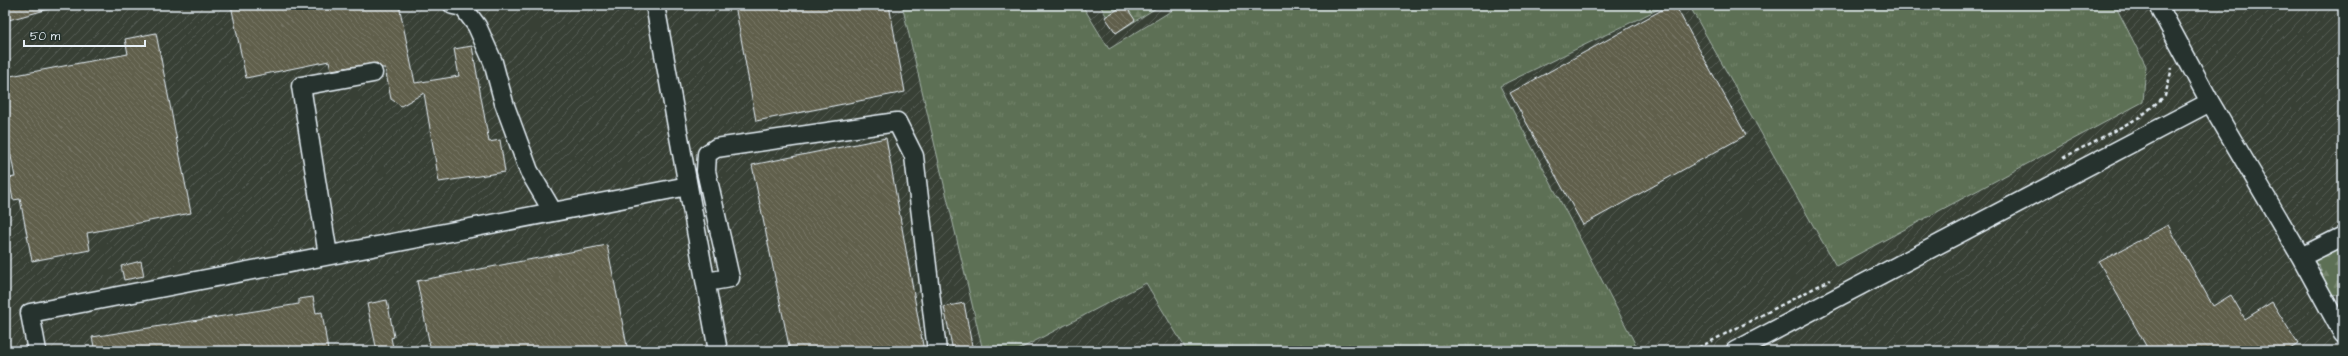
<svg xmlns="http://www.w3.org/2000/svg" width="2348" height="356" viewBox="0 0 2348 356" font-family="'Architects Daughter',sans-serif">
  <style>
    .industrial { fill: url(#industrial-furrows) }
    .grass { fill: url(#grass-tufts); stroke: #a2b0a6 }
    .forest { fill: url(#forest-firs); stroke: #a2b0a6 }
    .building { fill: url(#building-back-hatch); stroke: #e8f1f8 }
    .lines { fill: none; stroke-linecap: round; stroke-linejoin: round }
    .minor-casing { stroke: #e8f1f8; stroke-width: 21 }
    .path { stroke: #e8f1f8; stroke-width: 2.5; stroke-dasharray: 4 3; stroke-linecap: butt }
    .minor { stroke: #26332d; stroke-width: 18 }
  </style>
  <defs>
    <pattern id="industrial-furrows" width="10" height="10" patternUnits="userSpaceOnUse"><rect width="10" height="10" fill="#374036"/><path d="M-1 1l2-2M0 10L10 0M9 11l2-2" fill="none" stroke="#545c54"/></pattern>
    <pattern id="grass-tufts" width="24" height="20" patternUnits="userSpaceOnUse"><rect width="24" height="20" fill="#5d7054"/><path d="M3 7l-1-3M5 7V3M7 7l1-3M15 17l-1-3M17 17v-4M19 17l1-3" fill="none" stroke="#74856d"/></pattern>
    <pattern id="forest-firs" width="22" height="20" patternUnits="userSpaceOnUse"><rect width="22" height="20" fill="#5d7054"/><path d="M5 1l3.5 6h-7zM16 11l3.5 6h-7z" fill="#74856d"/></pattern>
    <pattern id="building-back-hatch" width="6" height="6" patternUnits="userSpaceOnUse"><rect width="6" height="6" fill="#605f4b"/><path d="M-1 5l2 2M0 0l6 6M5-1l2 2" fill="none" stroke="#777666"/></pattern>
  </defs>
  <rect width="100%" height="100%" fill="#26332d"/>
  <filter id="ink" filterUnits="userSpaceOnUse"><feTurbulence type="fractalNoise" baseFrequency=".025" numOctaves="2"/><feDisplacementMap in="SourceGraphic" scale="8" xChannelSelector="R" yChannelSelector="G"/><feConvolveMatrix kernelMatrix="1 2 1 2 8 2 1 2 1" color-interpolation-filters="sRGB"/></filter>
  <g filter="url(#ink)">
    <path class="industrial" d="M5,5H2343V351H5Z"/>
    <path class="grass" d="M902,5H1082L1109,49L1181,5H1667L1500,86L1639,351H1187L1146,283L1016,351H983Z
      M1689,5H2115L2146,66L2143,102L1836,266Z"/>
    <path class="forest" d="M1100,5H1161L1116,33Z
      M2327,234C2348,239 2343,277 2343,296L2331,294L2325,283L2319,265L2311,262L2320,238Z"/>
    <path class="building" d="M5,5H48L49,9L5,21Z
      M231,5H399L415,83L459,76L454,49L472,46L489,142L500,140L505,172L439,182L424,93L401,106L391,99L385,68H382L377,63L331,70L329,61L246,78Z
      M735,5H889L905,92L756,121Z
      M1125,5L1135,20L1116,33L1105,17Z
      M1671,5H1675L1746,135L1583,225L1510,93Z
      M156,33L191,213L87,233L90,250L32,261L20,199L13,200L9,178L15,177L5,125V77L128,54L125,39Z
      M886,138L924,351H790L752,165Z
      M2168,225L2213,306L2231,295L2245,319L2272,302L2298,344L2287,351H2149L2099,262Z
      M607,245L628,351H431L417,281Z
      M141,261L144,276L124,280L121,266Z
      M313,297L316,313L322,312L328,351H95L92,337L299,304V299Z
      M387,300L394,337L391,338L393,347L377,351L367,304Z
      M964,303L973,351H953L944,307Z"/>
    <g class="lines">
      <g class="minor-casing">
        <path id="minor" d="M453,5L463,7L477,26L493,62L504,103L529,171L553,212
          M655,5L718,351
          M2158,5L2210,102L2301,257L2343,334
          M328,255L301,86L373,73
          M2301,257L2343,236
          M706,282L730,278L706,171L707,154L716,148L897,122L914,156L937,351
          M37,351L30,313L688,186
          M1735,351L2210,102"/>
      </g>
      <path class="path" d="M2063,158L2140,117L2165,96L2172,68
        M1692,351L1830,280"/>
      <use href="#minor" class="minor"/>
    </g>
  </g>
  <rect width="2348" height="356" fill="none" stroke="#26332d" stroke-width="20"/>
  <rect x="10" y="10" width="2328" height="336" fill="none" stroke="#e8f1f8" stroke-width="1.5" filter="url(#ink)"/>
  <path d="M24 40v6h121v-6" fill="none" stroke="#e8f1f8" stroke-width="2"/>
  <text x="30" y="40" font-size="12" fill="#e8f1f8" stroke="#26332d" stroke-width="3" paint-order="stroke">50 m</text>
</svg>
